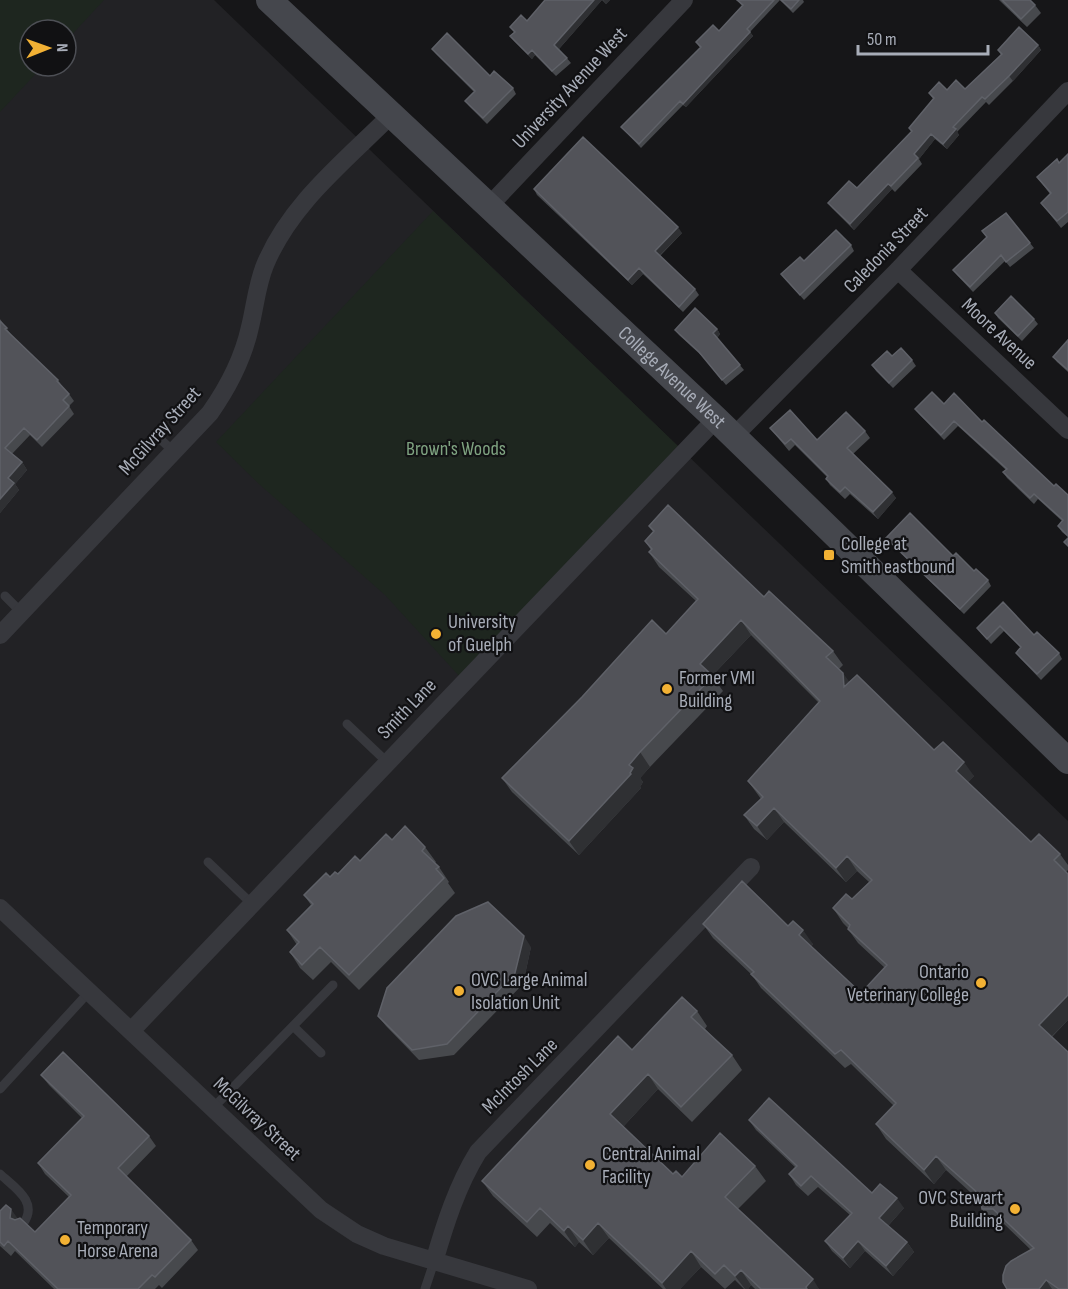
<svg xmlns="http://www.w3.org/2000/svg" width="1068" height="1289" viewBox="0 0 1068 1289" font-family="'Sofia Sans Condensed',sans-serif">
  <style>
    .built { fill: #222225; fill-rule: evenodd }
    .green { fill: #1e261f }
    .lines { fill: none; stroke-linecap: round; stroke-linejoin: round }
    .lane { stroke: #37383d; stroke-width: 9 }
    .street { stroke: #37383d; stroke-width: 18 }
    .secondary { stroke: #45474d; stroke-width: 26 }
    .wall { fill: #47494d }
    .shaded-wall { fill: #2f3033 }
    .building { fill: #525359; stroke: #5f6168; stroke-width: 1.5 }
    .poi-dot { fill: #f2b134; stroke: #111113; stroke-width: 2 }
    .labels { text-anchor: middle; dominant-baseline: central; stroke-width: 4.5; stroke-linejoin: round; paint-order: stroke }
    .street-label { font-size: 20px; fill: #a8adb8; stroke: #111113 }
    .park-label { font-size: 20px; fill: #7fa381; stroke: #111113 }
    .poi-label { font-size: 20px; fill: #a8adb8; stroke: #111113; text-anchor: start }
  </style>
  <rect width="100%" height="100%" fill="#161618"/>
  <path class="built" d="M0,0H214L1068,821V1289H0ZM30,30H66V66H30Z"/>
  <path class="green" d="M0,0H104L66,41V30H30V66H43L0,112Z
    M433,211L678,446L460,677L385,595L259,484L216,442Z"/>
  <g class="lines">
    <path class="lane" d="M156,435L174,452
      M5,596L22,613
      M347,724L387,762
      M208,862L252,904
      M293,1026L321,1053
      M0,1089L89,992
      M213,1108L333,985
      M0,1174C15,1188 39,1202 23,1224
      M425,1289L434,1262"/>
    <path class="street" d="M489,206L684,0
      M898,270L1068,430
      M733,437L898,270L1068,91
      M0,635L210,413C229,386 243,359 250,327C255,307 257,284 265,265C290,204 345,161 390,116
      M0,908L321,1210L357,1234L384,1246L528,1289
      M131,1031L716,419
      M434,1262C445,1224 457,1186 478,1152L751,867"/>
    <path class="secondary" id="s1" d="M269,0L716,419L1068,761"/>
  </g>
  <path class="wall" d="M544,0H610L606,4L602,0L559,49L571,63L556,76L535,55L532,59L514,41L510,36L514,32L510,27L527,21L545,1Z
    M737,0H803L804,2L793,13L780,0L750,32L753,36L686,107L683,105L641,148L621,127L700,48L696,42L719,31L742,6Z
    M999,0H1030L1035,5L1041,13L1027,27Z
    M1038,45L1041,50L1013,81L989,105L986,102L957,132L959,135L947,149L935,139L919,159L922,164L895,192L892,189L854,230L832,208L828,203L857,188L911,132L909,128L933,99L929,93L947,90L965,89L1001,55L998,50Z
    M432,49L490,76L513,88L516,94L487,124L469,106L465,101L474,92L436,54Z
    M1068,154V222L1061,228L1041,203L1050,194L1037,177L1059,163Z
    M534,189L682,233L660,256L695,289L699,295L683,312L643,274L632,285L537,195Z
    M1006,213L1034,248L1010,267L1005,261L973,292L957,275L953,270L987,237Z
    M851,245L854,251L804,300L781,274Z
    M995,313L1034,319L1038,324L1022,341L998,318Z
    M0,319L12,336L58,380L63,388L69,394L74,401L69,406L74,414L42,447L30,435L12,454L22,462L27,470L15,484L19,490L0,513Z
    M717,329L720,334L717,338L744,370L726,385L703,357L679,335L675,330Z
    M1068,340V372L1057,362L1053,357Z
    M892,356L912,360L916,366L893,388L876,371L872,365Z
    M944,404L982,422L1054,486L1068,495V537L1062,532L1058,526L1062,521L1038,499L1034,504L1007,478L1003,472L1006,470L958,426L944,440L919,414L915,409Z
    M770,428L817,440L865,431L870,438L853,454L896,498L878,519L850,494L845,499L830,485L826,479L827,477L795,445L789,451Z
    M649,526L764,597L833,651L843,665L839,669L849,682L934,750L974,776L968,782L1031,842L1060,854L1068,865V870L1066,872L1068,874V1020L1052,1037L1068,1289H1007L1031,1250L1003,1223L992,1224L982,1209L981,1202L946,1170L934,1184L886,1139L876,1124L894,1106L851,1064L845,1068L761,988L752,975L713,938L703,924L788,926L813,944L811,947L861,993L885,968L858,943L848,929V928L843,923L833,908L852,899L869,882L857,871L846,882L784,822L767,840L754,829L744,815L761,799L748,781L819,703L751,635L712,676L723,691L650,767L640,778L643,782L640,787L641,788L579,855L512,792L502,778L666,634L696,601L659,567L649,552L651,550L645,541L653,532Z
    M886,538L953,556L988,580L991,586L964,614L890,543Z
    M1003,602L1034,635L1059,653L1062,659L1041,680L1020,658L1016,653L1021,648L1004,631L991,644L977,628Z
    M392,840L425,847L436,862L435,863L439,867L449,882L448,883L455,893L359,990L331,962L313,980L300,968L290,952L297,945L287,930L311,905L304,895L330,877L360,861Z
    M531,947L523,984L454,1055L419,1060L386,1026L378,1016Z
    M697,1011L707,1026L705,1029L732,1055L742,1070L692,1122L658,1089L623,1127L673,1174L682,1177L755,1166L766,1181L738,1209L819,1289H755L751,1285L748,1289H744L735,1280L725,1289L701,1267L680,1289H663L609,1238L593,1255L579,1242L575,1247L550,1223L537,1237L493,1196L482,1181L632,1050Z
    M41,1075L149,1136L156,1146L126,1177L191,1240L198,1250L162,1288L159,1285L155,1289H54L15,1251L11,1256L0,1246V1211L18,1219L35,1232L69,1197L45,1174L38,1163L82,1118L49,1085Z
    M749,1120L872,1193L904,1208L888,1226L907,1242L914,1252L893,1276L865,1251L850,1268L832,1251L825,1241L850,1215L818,1187L808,1196L796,1185L789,1174L796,1168L756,1130Z"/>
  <path class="shaded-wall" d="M594,0H602L558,50L554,45Z
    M603,0H610L606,4Z
    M750,32L753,36L686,107L683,104Z
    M1038,45L1041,50L1013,81L1009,76Z
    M532,50L535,55L532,59L528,54Z
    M956,129L959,135L947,149L943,144Z
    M931,134L935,139L919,159L914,154Z
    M888,184L892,189L854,230L850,224Z
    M678,227L682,233L659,256L655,251Z
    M639,268L643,274L632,285L628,280Z
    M717,329L720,334L717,338L713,333Z
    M22,462L27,470L15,484L19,490L0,513V499L8,478Z
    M892,492L896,498L878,519L873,512Z
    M741,620L751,635L710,678L700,664Z
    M843,673L853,687H844Z
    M640,752L650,767L640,778L643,782L640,787L641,788L579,855L569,841L630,773L629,765Z
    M964,762L974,776L966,785L956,771Z
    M774,808L784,822L767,840L757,826Z
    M847,856L857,871L846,882L836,868Z
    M803,930L813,944L809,949L799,935Z
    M524,936L531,947L523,984L515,973Z
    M1068,995V1020L1049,1039L1039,1025Z
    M648,1074L658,1089L621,1129L610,1114Z
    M936,1156L946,1170L934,1184L924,1170Z
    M897,1198L904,1208L886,1228L879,1218Z
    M11,1209L18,1219V1228L10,1218Z
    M598,1223L609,1238L593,1255L583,1240Z
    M568,1226L579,1242L575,1247L564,1231Z
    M858,1241L865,1251L850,1268L843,1258Z
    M907,1242L914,1252L893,1276L886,1266Z
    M691,1251L701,1267L680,1289H666L662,1283Z
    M741,1270L751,1285L748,1289H745L735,1276Z
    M813,1279L819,1289H807L806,1287Z
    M1046,1280L1052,1289H1039Z"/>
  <path class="building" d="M545,0H594L554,45L567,58L552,71L532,50L528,54L510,36L515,32L510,27L521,15L527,21Z
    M737,0H774L747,29L750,32L683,104L680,101L639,144L621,127L701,47L696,42L713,25L719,31L743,5Z
    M781,0H799L791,9Z
    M1002,0H1030L1035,5L1021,19Z
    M1019,27L1038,45L1009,76L985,99L982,97L953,127L956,129L943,144L931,134L914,154L918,158L891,186L888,184L850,224L828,203L849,181L857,188L912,131L909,128L934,98L929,93L939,82L947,90L956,80L965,89L1002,54L998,50Z
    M447,33L490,76L494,71L513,88L483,118L465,101L475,91L432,49Z
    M583,137L678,227L655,251L695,289L679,307L639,268L628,280L534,189Z
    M1068,154V212L1057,221L1041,203L1051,193L1037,177L1057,159L1059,163Z
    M1006,213L1030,243L1006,262L1001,255L970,287L953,270L987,237L982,231Z
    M836,230L851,245L800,295L781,274L800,257L804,261Z
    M1011,296L1034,319L1018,336L995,313Z
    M695,308L717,329L713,333L740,365L722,380L699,352L675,330Z
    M0,321L7,328L5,329L58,380L57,381L69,394L63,400L69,406L37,440L24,428L5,448L22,462L8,478L14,483L0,499Z
    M1068,340V370L1053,357Z
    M901,348L912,360L889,383L872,365L887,351L892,356Z
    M932,392L944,404L954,393L982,422L984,420L1054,486L1056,484L1068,495V536L1058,526L1063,520L1034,494L1030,498L1003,472L1007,469L954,421L941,435L915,409Z
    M790,410L817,440L846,412L865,431L847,448L892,492L873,512L845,487L840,492L826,479L828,476L791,439L785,444L770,428Z
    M668,505L764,597L769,591L833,651L826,657L843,673L844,687L857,675L934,750L943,742L964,762L956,771L1031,842L1039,834L1060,854L1054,860L1068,874V995L1039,1025L1068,1052V1289H1059L1046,1280L1039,1289H1007L1003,1282V1275L1006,1266L1011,1261L1034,1248L993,1209H982L980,1195L936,1156L924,1170L876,1124L896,1103L841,1050L835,1054L751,974L754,972L703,924L742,881L788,926L793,921L803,930L799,935L861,993L887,965L848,929L850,925L833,908L846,894L852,899L872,880L847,856L836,868L774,808L757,826L744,815L763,797L748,781L820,701L741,620L700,664L713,676L640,752L629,765L633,768L630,773L631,774L569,841L502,778L582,697L652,620L666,634L698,599L649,552L652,549L645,541L654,531L649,526Z
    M910,513L953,556L956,553L974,571L976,569L988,580L960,609L886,538Z
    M1068,538V546L1064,542Z
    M1003,602L1034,635L1037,632L1059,653L1037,674L1016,653L1021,647L1000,626L987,639L977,628Z
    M405,826L425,847L422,851L439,867L436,869L444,878L349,975L320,947L302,965L290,952L299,942L287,930L313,904L304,895L326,873L330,877L335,872L338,874L355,856L360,861L386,834L392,840Z
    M488,902L524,936L515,973L447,1044L412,1050L378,1016L387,988L456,916Z
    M682,997L697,1011L691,1017L732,1055L681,1107L648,1074L610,1114L673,1174L676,1171L682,1177L720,1133L755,1166L725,1197L813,1279L806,1287L807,1289H761L741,1270L735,1276L724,1265L715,1274L691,1251L662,1283L598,1223L583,1240L568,1226L564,1231L540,1208L527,1222L482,1181L618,1036L632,1050Z
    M63,1052L149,1136L118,1168L191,1240L155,1277L152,1275L138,1289H58L8,1241L4,1246L0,1242V1211L6,1205L11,1209L10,1218L15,1220L20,1218L35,1232L71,1195L38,1163L84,1116L41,1075Z
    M769,1098L872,1193L880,1184L897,1198L879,1218L907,1242L886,1266L858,1241L843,1258L825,1241L852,1213L811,1176L801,1186L789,1174L797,1166L749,1120Z"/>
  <g class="poi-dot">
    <rect x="823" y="549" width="12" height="12" rx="3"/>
    <circle cx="436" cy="634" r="6"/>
    <circle cx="667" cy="689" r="6"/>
    <circle cx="981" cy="983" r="6"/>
    <circle cx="459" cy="991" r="6"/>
    <circle cx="590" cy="1165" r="6"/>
    <circle cx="1015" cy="1209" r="6"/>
    <circle cx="65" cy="1240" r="6"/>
  </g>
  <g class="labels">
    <g class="street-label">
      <text transform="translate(570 88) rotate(-47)">University Avenue West</text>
      <text transform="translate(886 250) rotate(-46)">Caledonia Street</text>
      <text transform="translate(999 334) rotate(43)">Moore Avenue</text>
      <text stroke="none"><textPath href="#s1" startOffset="552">College Avenue West</textPath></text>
      <text transform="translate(160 431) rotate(-48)">McGilvray Street</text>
      <text transform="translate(407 709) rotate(-46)">Smith Lane</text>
      <text transform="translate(520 1076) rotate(-45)">McIntosh Lane</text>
      <text transform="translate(257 1119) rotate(43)">McGilvray Street</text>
    </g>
    <g class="park-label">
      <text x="456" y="449">Brown's Woods</text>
    </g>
    <g class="poi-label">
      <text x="841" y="544">College at<tspan x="841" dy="23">Smith eastbound</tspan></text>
      <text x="448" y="622">University<tspan x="448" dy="23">of Guelph</tspan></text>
      <text x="679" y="678">Former VMI<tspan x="679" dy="23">Building</tspan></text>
      <text x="969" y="972" text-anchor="end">Ontario<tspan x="969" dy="23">Veterinary College</tspan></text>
      <text x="471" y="980">OVC Large Animal<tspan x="471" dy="23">Isolation Unit</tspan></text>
      <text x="602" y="1154">Central Animal<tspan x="602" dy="23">Facility</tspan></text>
      <text x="1003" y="1198" text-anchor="end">OVC Stewart<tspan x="1003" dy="23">Building</tspan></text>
      <text x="77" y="1228">Temporary<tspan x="77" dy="23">Horse Arena</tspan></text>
    </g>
  </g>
  <g transform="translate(48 48) rotate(89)"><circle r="28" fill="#111113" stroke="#4d4f55" stroke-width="1.5"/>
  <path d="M0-4.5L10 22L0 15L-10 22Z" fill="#f2b134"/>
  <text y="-9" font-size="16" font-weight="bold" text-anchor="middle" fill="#a8adb8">N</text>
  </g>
  <path d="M858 45v9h130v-9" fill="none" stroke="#a8adb8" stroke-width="3"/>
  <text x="867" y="45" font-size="18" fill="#a8adb8" stroke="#111113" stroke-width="4.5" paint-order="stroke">50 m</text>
</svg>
